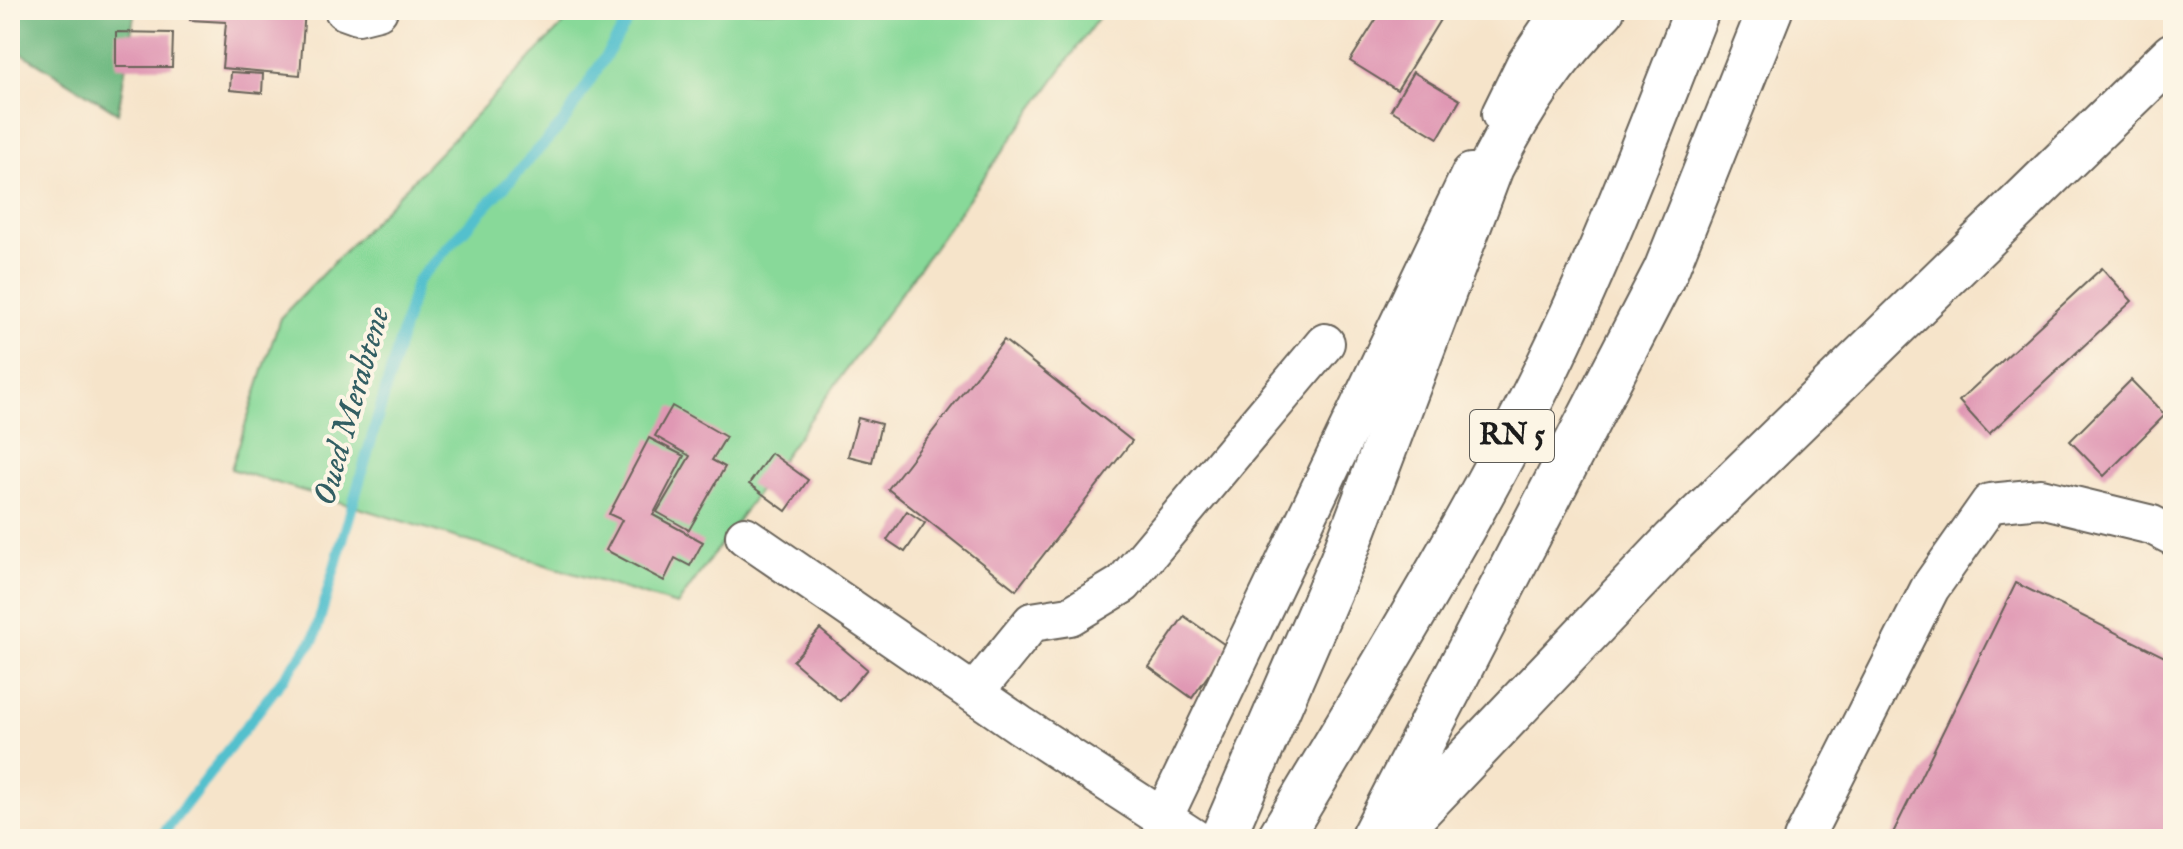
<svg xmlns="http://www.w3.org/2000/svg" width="2183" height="849" viewBox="0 0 2183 849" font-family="'IM FELL English',serif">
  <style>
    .green { fill: #88d999; stroke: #527a5a; stroke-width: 2 }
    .forest { fill: #6eb981; stroke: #456a4e; stroke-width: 2 }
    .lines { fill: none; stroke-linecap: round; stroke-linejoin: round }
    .stream { stroke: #53c0cd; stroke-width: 11 }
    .building { fill: #e098b4 }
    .minor-casing { stroke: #686259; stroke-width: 42 }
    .major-casing { stroke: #686259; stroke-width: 48 }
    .highway-casing { stroke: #686259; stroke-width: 48 }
    .minor { stroke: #fff; stroke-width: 38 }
    .major { stroke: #fff; stroke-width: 44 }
    .highway { stroke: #fff; stroke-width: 44 }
    .labels { text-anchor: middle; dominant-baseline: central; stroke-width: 8; stroke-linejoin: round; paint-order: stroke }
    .shield { fill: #fcf5e5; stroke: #5f5d58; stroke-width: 2 }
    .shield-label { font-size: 30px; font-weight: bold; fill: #1c1c1c }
    .water-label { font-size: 34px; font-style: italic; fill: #325e63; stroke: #fcf5e5 }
  </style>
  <rect width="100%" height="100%" fill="#fcf5e5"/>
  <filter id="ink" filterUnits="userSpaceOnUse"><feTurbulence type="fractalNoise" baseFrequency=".0125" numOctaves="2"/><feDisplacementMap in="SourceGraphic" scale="16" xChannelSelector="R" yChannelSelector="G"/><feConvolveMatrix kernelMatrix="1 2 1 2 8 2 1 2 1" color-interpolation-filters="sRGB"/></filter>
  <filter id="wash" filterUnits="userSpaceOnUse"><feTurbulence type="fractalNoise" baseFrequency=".006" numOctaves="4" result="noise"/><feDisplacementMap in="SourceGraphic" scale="32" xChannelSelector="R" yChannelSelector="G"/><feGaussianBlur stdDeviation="1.8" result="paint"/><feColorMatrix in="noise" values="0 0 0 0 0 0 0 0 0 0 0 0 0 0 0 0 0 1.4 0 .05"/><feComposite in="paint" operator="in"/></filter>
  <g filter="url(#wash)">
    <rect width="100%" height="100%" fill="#f6e4ca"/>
    <path class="green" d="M577,10H1104L677,605L231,469L280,318Z"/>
    <path class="forest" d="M10,10H135L118,113L10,46Z"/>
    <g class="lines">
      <path class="stream" d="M159,839L314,639L417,281L563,123L635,10"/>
    </g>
    <g id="blocks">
      <path class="building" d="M191,10H305L300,75L222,68L226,22L190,20Z
        M1382,10H1446L1397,90L1350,61Z
        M116,32L173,33L172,67H116Z
        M231,72L263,74L262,93L230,90Z
        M1413,72L1460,100L1438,138L1391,110Z
        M2102,268L2132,301L1989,434L1959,401Z
        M1004,340L1132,441L1016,590L888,489Z
        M2131,380L2165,415L2104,476L2070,441Z
        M672,406L726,437L712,460L725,467L689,530L657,512L690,456L655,436Z
        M858,418L881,424L872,462L848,456Z
        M649,438L684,456L653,515L703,542L690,566L675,558L664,581L606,550L622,520L609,514Z
        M771,453L808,480L786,511L749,484Z
        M907,511L925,523L905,552L887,540Z
        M2016,583L2173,661V839H1890Z
        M1184,616L1228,647L1192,698L1149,667Z
        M820,629L867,669L840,701L793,661Z"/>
    </g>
  </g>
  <g filter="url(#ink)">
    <use href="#blocks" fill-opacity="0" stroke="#686259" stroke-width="2"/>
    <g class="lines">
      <g class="minor-casing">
        <path id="minor" d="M344,10L358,15L378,10
          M1501,114L1525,65L1562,10
          M745,536L1020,725L1195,839
          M974,693L1032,622L1070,616L1123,584L1325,343
          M1163,818L1471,173
          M1803,839L1930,588L1990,503L2041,498L2152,525L2173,536"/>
      </g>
      <g class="major-casing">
        <path id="major" d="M1222,839L1342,561L1491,167C1521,108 1554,57 1602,10"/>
      </g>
      <g class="highway-casing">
        <path id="highway" d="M1373,837L1666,270L1770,10
          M1279,839C1371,685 1466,533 1545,372C1603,254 1649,132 1697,10
          M1391,839L1674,541L2173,55"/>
      </g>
      <use href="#minor" class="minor"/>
      <use href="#major" class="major"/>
      <use href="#highway" class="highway"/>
    </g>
  </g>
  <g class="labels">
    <rect class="shield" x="1470" y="410" width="84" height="52" rx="6"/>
    <g class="shield-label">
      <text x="1512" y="436">RN 5</text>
    </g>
    <g class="water-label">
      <text transform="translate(352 406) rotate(-74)">Oued Merabtene</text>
    </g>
  </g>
  <rect width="2183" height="849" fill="none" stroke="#fcf5e5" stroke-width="40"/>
</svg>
